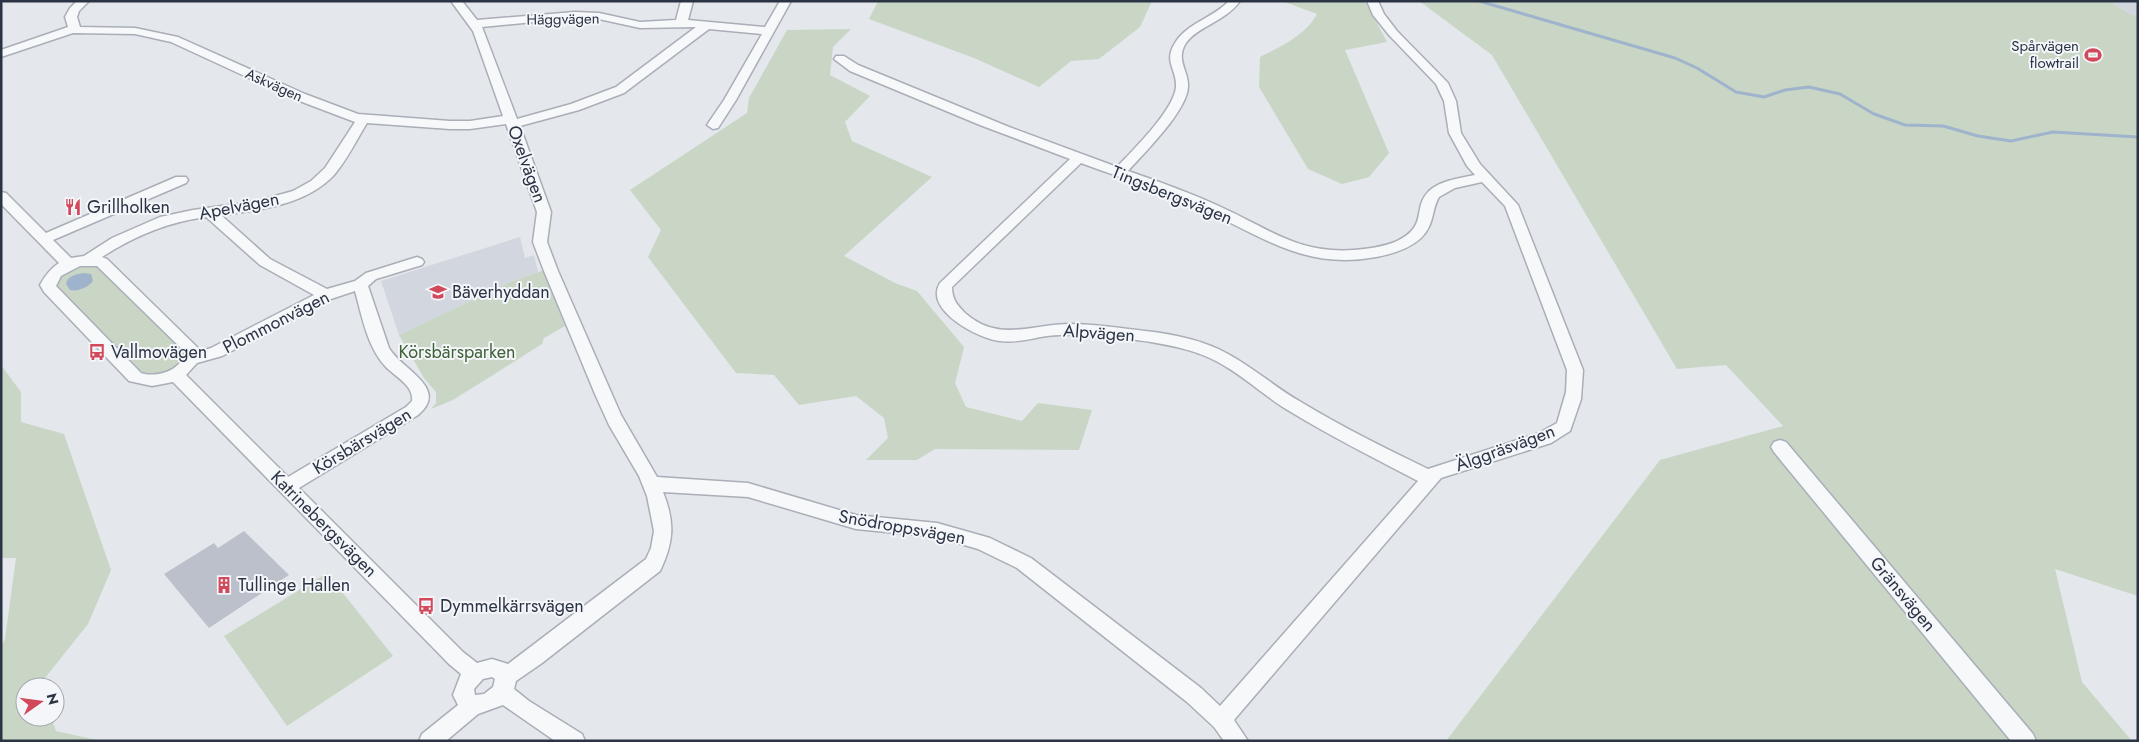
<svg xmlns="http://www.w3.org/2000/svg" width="2139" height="742" viewBox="0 0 2139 742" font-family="Jost,sans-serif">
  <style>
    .built { fill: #d2d6de }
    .green { fill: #c9d6c5 }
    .water { fill: #9fb4cc }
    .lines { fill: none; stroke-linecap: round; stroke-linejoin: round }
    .stream { stroke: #9fb4cc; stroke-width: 3 }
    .building { fill: #bbc0ca }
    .minor-casing { stroke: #a9aeb7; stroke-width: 3 }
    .minor { fill: #f7f8fa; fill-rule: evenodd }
    .labels { text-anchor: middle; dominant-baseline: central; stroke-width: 4; stroke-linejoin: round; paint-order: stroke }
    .far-street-label { font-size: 15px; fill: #2b3445; stroke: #f4f6f9 }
    .far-poi-label { font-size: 15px; fill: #2b3445; stroke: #f4f6f9; text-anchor: end }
    .street-label { font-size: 18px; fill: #2b3445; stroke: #f4f6f9 }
    .poi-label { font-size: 18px; fill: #2b3445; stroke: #f4f6f9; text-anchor: start }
    .park-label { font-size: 18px; fill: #3f6138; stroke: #f4f6f9 }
  </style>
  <rect width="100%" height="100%" fill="#e4e7ec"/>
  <path class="built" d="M2109,1H2138V16L2130,14Z
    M520,237L525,258L534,255L538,272L510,282L399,335L381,281Z"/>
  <path class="green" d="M878,1H1152L1140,27L1099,59L1071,61L1039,87L974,58L869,19Z
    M1282,1H1365L1387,42L1345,50L1389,153L1369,177L1342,184L1308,169L1259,87L1260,57C1280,47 1306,35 1317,14Z
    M1419,1H2109L2130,14L2138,16V596L2055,569L2082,682L2132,741H1446L1660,460L1783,426L1726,365L1677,369L1492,55Z
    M851,29L833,47L830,75L870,96L845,122L852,141L932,177L844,256L895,283L917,291L964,347L955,383L966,407L1022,421L1038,403L1092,410L1079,450L935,449L917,460H866L888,438L884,418L856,396L799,405L774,375L736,373L648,257L661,230L630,190L747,113L749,98L787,30Z
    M79,266L100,267L183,348C188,372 152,379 137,369L56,286L58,277Z
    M544,270L565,326L544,338L542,344L453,400L431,409L436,403V392L424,378L399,335L510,282Z
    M1,365L21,392V422L64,434L111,570L88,624L41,683L43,687H25V717H51L56,731L101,741H1V647L5,639L16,558H1Z
    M327,573L393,656L287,726L224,636Z"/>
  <path class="water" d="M84,273L91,274L93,281C89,287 77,292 70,290L66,284C67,276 76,274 84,273Z"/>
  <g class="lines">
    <path class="stream" d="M1479,1L1675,58L1697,68L1736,92L1764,97L1785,90L1809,87L1840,94L1874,114L1905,125L1943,126L1978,136L2011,141L2053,132L2138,137"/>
  </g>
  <path class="building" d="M244,531L289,575L209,628L164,574L214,543L218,548Z"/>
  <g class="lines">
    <g class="minor-casing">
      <path id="minor" d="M77,1H89L79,11L77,17L80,27L135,28L178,37L305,94L358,114L450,121H470L503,116L473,31L451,1H462L477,20L575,12L599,13L640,22L676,20L681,1H693L688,20L765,27L780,1H791L736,100L718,128L713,129L707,125L724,100L762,34L709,29L624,93L579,110L520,126L551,212L547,242L558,271L621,415L657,477L748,483L856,515L937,523L990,538L1031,558L1201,688L1220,706L1418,481C1376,459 1332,437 1291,412C1265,397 1243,375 1216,361C1195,350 1173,346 1151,342C1121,338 1090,333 1060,335C1040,335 1020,344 1000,341C979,339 923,310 940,283L1070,159L980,125L850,71L834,59L836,56H844L858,65L1009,127L1117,167C1133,150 1174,110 1176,87C1177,69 1163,62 1175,43C1187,23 1213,18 1229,1H1240C1225,22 1198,26 1186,43C1175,60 1189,71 1188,87C1187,111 1144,153 1128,171C1160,182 1193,194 1223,208C1271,230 1299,254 1354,250C1368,249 1382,247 1395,242C1430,226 1411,209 1429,191C1441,180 1461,178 1475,175L1467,166L1449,133L1444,101L1436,84L1389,35L1373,15L1367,1H1378L1384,14L1397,31L1448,83L1456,101L1461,133L1480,164L1518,205L1583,370L1581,399L1570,431L1551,443L1441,478L1234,720L1248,741H1224L1214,727L1187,702L1017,568L978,549L937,537L856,529L748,497L663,492C675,522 674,542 660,571L542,663L516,681L514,689L529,701L582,734L585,741H555L503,705L478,714L446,741H419L422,734L458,705L453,695L461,674L449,664L173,382L152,386L129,381L44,292L40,285C45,276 50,269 59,263L1,204V192L6,193L46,233L176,177H186L188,180L186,183L53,240L71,258L84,256L112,238L160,217L193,210L257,201L293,191L311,181L325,168L355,122L297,100L171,42L135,34L73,33L1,57V50L68,27L65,17L70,8ZM575,18L599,19L640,28L696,27L616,87L571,104L517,119L482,27ZM367,123L450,129H470L506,124L537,212L533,242L544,271L595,394L609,425L639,476L647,496L654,531L651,548L646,559L508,664L492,659L477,663L463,652L299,488L418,415C450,388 402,370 389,348L368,286L376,279L422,265L424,262L422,259L417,257L366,273L355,281L327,289L270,259L221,215C260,210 306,205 334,175C347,160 357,139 367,123ZM1081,163C1119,177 1157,189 1195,206C1258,233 1302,271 1376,257C1392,254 1409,249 1421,238C1435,224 1431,211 1439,197L1455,188L1482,182L1505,206L1567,370L1566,392L1557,423L1539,433L1428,469C1385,448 1342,427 1301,402C1276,388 1254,368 1228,354C1203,340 1173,334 1145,331C1120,328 1095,324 1070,324C1031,324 999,343 965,313C957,305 952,299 952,287ZM206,217L260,265L314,295L211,348L201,351L107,259L102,257C134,236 168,222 206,217ZM80,266H97L185,352C181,371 157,378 141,373L56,286L61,276ZM355,291C362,316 367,346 385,366C394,376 414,385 412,401L406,407L288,477L186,375L197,363L222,356L331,299ZM492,677L495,679L493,687L484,694L475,695L474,689L483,679Z
        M1780,440L1786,442L2033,734L2036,741H2011L1774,452L1771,447L1774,442Z"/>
    </g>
    <use href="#minor" class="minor"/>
  </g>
  <defs>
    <g id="stadium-bare" transform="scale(1.35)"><path d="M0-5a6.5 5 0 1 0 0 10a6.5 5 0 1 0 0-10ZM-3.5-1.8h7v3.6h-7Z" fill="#d1495b" stroke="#f4f6f9" stroke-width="2.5" paint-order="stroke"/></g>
    <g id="restaurant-bare" transform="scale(1.35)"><path d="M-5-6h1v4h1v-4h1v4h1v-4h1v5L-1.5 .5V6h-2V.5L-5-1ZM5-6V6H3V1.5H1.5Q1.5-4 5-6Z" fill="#d1495b" stroke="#f4f6f9" stroke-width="2.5" paint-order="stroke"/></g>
    <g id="school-bare" transform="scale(1.35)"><path d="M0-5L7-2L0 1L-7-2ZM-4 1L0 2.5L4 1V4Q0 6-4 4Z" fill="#d1495b" stroke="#f4f6f9" stroke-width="2.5" paint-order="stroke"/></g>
    <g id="bus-bare" transform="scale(1.35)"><path d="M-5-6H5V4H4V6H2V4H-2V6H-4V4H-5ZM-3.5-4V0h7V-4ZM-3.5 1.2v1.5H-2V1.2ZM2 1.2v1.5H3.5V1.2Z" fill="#d1495b" stroke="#f4f6f9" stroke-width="2.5" paint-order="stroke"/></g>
    <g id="building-bare" transform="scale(1.35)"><path d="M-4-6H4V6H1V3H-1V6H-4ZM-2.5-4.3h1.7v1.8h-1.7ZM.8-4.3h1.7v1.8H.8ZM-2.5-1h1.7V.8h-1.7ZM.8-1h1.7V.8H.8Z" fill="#d1495b" stroke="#f4f6f9" stroke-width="2.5" paint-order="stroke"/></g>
  </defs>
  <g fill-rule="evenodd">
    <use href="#stadium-bare" x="2093" y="55"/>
    <use href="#restaurant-bare" x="73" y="207"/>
    <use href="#school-bare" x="438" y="292"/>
    <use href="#bus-bare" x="97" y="352"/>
    <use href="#building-bare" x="224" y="585"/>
    <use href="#bus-bare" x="426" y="606"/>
  </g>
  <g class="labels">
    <g class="far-street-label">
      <text transform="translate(563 19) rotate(-1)">Häggvägen</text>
      <text transform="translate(274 85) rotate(24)">Askvägen</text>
    </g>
    <g class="far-poi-label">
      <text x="2079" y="46">Spårvägen<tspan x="2079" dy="17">flowtrail</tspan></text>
    </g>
    <g class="street-label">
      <text transform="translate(527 164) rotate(70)">Oxelvägen</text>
      <text transform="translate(1172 195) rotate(22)">Tingsbergsvägen</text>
      <text transform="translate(239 206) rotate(-11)">Apelvägen</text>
      <text transform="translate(276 322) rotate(-27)">Plommonvägen</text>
      <text transform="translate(1099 333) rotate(4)">Alpvägen</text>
      <text transform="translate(362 441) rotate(-31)">Körsbärsvägen</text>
      <text transform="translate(1505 448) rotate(-20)">Älggräsvägen</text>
      <text transform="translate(324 524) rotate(45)">Katrinebergsvägen</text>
      <text transform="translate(902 527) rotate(10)">Snödroppsvägen</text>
      <text transform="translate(1903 594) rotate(50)">Gränsvägen</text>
    </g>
    <g class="poi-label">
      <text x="87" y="207">Grillholken</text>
      <text x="452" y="292">Bäverhyddan</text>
      <text x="111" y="352">Vallmovägen</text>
      <text x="238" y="585">Tullinge Hallen</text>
      <text x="440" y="606">Dymmelkärrsvägen</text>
    </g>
    <g class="park-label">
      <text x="457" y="352">Körsbärsparken</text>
    </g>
  </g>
  <rect width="2139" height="742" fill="none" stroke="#2b3445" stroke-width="5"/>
  <g transform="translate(40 702) rotate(76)"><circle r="24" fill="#f4f6f9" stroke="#a4a8b1"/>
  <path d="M0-4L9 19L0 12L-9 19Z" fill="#d1495b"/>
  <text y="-8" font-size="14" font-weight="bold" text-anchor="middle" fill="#2b3445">N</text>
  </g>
</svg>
